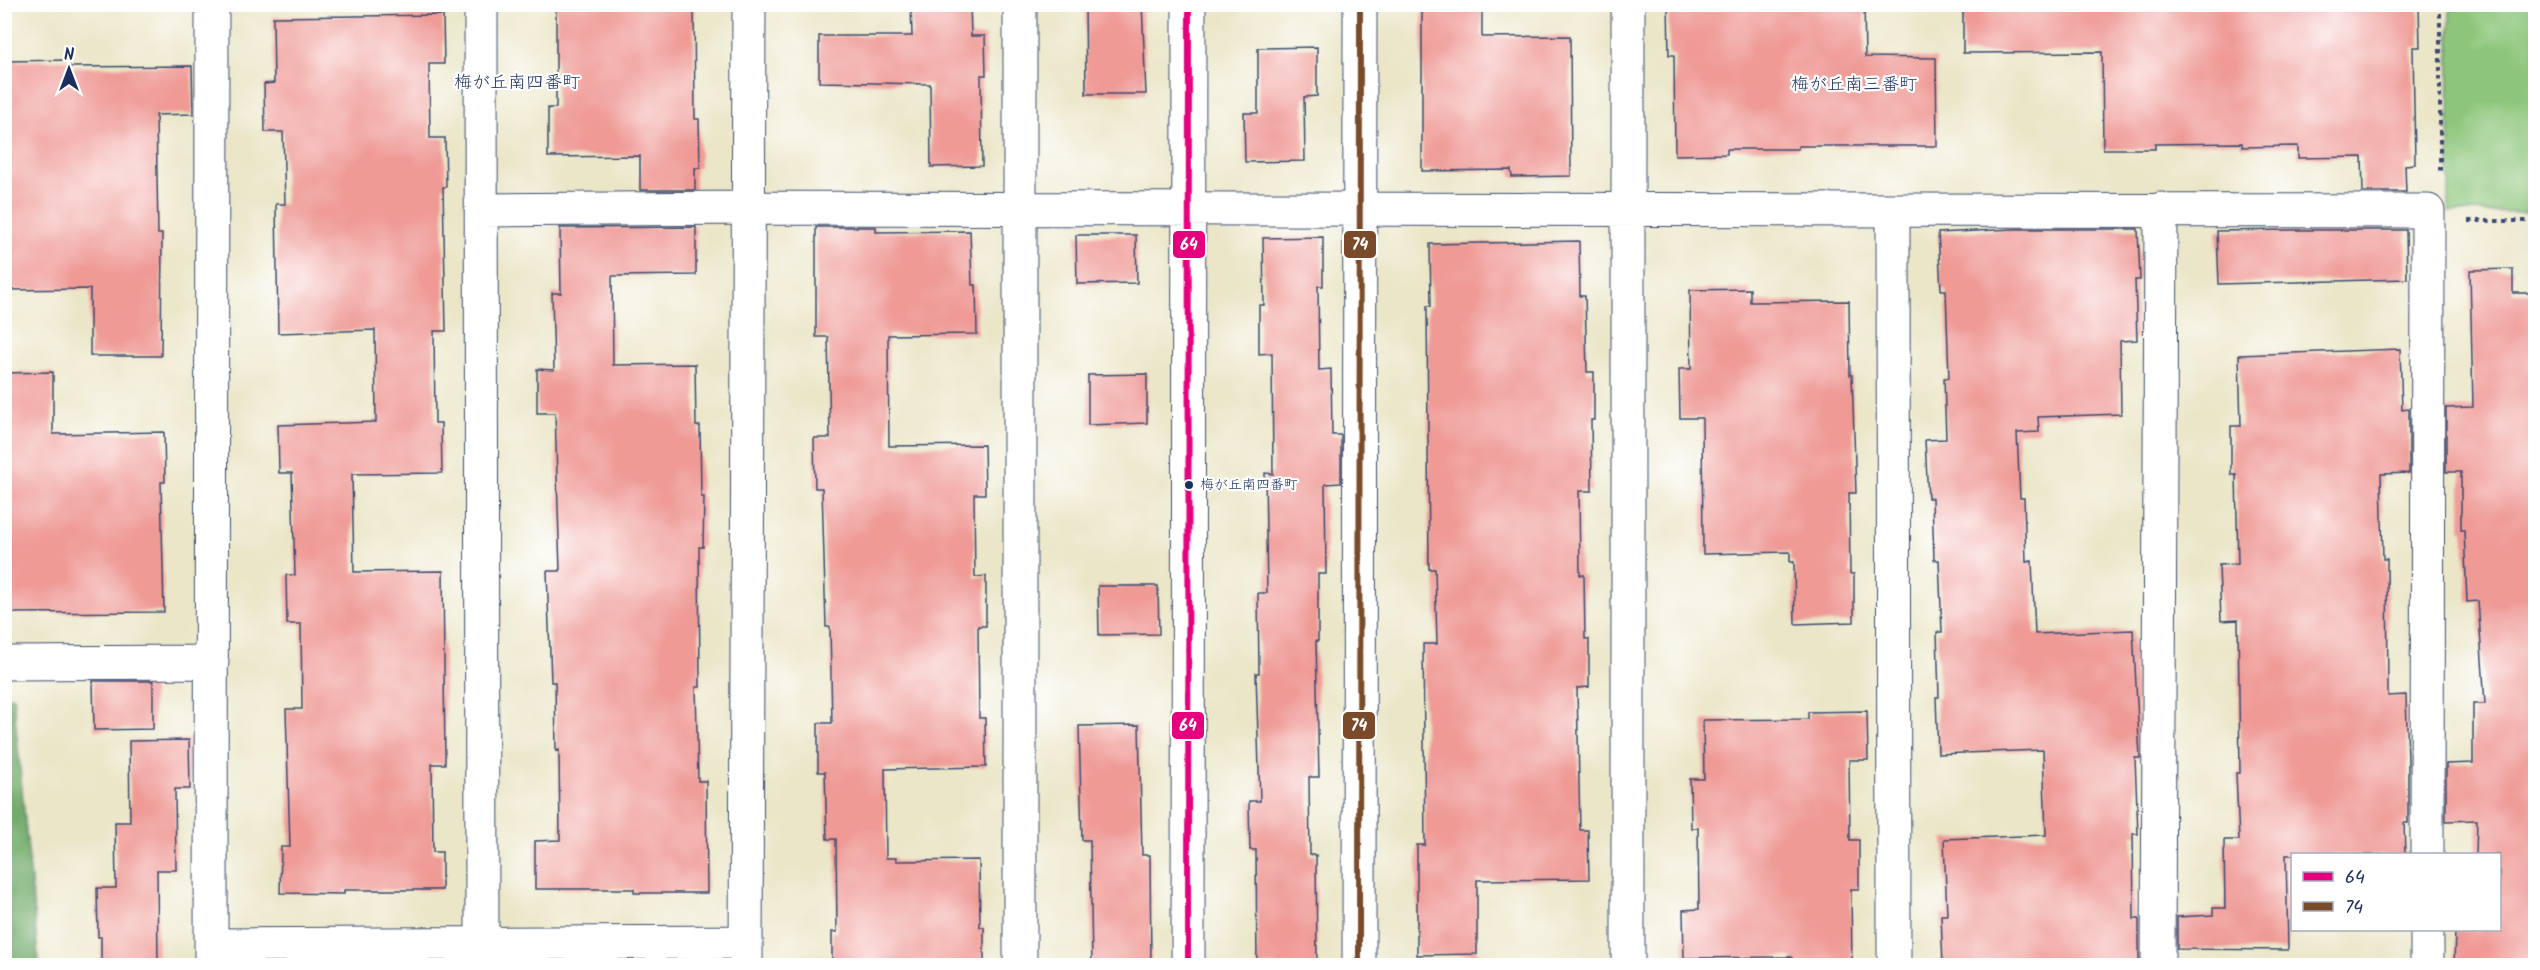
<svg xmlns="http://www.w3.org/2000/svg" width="2540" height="970" viewBox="0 0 2540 970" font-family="Kalam,'Klee One',sans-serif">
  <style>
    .green { fill: #8dc67a; stroke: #547a6c; stroke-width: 1.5 }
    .forest { fill: #72ab6a; stroke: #466d64; stroke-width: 1.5 }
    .building { fill: #ef9a95 }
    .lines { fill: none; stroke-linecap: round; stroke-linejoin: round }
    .minor-casing { stroke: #3a4a6e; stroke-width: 35 }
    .path { stroke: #3a4a6e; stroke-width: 4; stroke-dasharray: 4.5 4.5; stroke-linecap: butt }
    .minor { stroke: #fff; stroke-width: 33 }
    .bus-1-casing { stroke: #fff; stroke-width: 10 }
    .bus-2-casing { stroke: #fff; stroke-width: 10 }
    .bus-1 { stroke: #e5007d; stroke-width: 6 }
    .bus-2 { stroke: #7a4b2a; stroke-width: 6 }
    .bus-dot { fill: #1b2f5e; stroke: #fff; stroke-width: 2 }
    .labels { text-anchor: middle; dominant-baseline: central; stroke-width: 4.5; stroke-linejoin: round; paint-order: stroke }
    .bus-label { font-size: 14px; fill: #1b2f5e; stroke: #fff; text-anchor: start }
    .quarter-label { font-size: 18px; fill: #1b2f5e; stroke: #fff }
    .line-badge { stroke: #fff; stroke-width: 2 }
    .badge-label { font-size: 16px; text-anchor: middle; font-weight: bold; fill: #fff }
  </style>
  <rect width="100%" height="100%" fill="#fff"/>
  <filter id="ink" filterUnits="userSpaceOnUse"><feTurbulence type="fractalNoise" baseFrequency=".0167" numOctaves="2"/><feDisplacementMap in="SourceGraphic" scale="12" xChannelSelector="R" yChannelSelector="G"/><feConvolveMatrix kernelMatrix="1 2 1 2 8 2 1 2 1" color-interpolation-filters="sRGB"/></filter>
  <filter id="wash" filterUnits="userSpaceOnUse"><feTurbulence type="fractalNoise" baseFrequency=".008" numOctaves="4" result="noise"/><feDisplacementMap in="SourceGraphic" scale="24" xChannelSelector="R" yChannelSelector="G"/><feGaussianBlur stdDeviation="1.35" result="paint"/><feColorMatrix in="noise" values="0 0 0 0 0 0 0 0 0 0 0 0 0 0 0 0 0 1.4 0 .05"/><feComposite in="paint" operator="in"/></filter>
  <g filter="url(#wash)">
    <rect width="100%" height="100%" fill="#ebe6c8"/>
    <path class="green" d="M2450,5H2535V213L2449,212Z"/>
    <path class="forest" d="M4,696H13L39,965H5Z"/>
    <g id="blocks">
      <path class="building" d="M556,4H694L695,119H699L700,168H695V190H640V156L548,157V108H556Z
        M911,4H970L971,36H985L986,75H981L982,166L931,167L930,84L819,82V36H912Z
        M1085,4H1142L1146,94H1086Z
        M1422,4H1482V37L1570,36L1571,176L1512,177L1511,170L1422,171Z
        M1668,4H1864L1865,57L1936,58L1937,146H1798V149H1727V154L1675,155L1674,55H1669Z
        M1963,4H2419L2420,47H2413L2415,164L2405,165L2406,192H2363L2362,157L2298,158V146L2242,147V143L2155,144V149H2103L2102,52L1963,53Z
        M443,15L444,64H429L430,138H445L446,187H443L446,331H434L435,423H441L442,473L352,474L354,572L443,571L445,764H432L433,852H442V890H344V894L280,893L281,847H290L286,709H302L301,624H287L286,575H295L292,473H279L278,425L376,422L375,330L278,333L276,204H285L283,132H265L264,84L274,83L273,17Z
        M1317,47V96L1304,97L1305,161L1245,162L1244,113H1258V48Z
        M69,60V67L192,66L193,114L156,115L158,234H162L161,356H90V289L4,290V61Z
        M696,227V275L612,276L613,365L695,364L696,426H700L701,497H704L703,547H699L700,687H696L698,781H706L707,893H634V889H535V841L560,840L559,750L556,751L555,682H551L547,571H560L555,413H537V369L554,370L552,293H561L560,228Z
        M816,227H876V232L970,231L972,285H976L977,334L888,335L889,446L984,445L985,494H974L975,577L986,576V626H978L979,718H985L986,767L885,769L886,858H896V861L979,860L980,927H984V966H832V932H837L836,839H827L825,772H818V723H832L830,627H826L822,488H815L814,438H830L828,337H816Z
        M2014,229H2138L2140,280H2135L2137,340L2120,341L2121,414L2038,417L2039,432L2017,433L2020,498H2024L2026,562L2032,561L2035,634L2133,630L2140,758H2135L2138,834H2133L2134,919H2139V966H1943L1941,915H1947L1944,839L2046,835L2043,750L1938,754L1936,697H1939L1937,632H1942L1939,560H1934L1932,498H1928L1925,440L1946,439L1944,378H1949L1946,290H1941L1938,233Z
        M2293,230H2406L2407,279L2219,284L2217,231Z
        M1076,235H1136L1137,283L1077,284Z
        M1323,237V286H1318L1319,370L1331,369L1332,435H1341V483L1325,484L1326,574H1318V641H1316L1319,777H1309L1310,855H1316L1317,966H1257L1256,850H1250L1249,801H1260L1256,673H1259L1258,593H1267L1265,473L1273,474L1272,353L1259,354V305H1264L1263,238Z
        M1579,241L1580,296H1585L1587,372H1594V420H1591L1592,491H1579L1580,575H1584L1585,639H1589V687L1577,688L1580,830H1588L1589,879L1477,880V954L1417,955V845H1425L1423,644H1437L1435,569H1429L1427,306H1431L1430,244Z
        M2513,269V293H2535V966L2454,965L2455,930H2499V855H2476L2477,820L2446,821V764L2473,763V704H2485L2478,601L2467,602L2464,530H2461V472H2446V408L2473,407L2470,270Z
        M1750,289V302L1849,301L1850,375H1852L1856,493H1849L1850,574H1854V622L1795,624L1794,562H1790V552L1703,554L1702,418H1680L1679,369H1691L1690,290Z
        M2400,349L2402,410L2409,409V473L2381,474L2383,559H2387L2388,696L2406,695L2408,761V823H2404L2405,855H2286L2288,950L2177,949V917L2213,915V908H2225L2224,840H2239L2236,773H2240L2238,620L2221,621L2219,565L2238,564L2236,475H2231V426H2241L2239,355Z
        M53,372V434L164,432L165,482H161L164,612L4,613V373Z
        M1147,374V423L1088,425V375Z
        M1098,586H1158L1159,634L1099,635Z
        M93,681H153V729L94,730Z
        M1867,711L1868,760H1849L1850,840H1859V889H1851L1852,966H1792V957L1684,958L1683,910L1699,909L1698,828H1691L1690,779H1704L1703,720L1808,719V712Z
        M1139,725L1142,855H1150L1151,966H1092L1090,840H1082L1079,726Z
        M189,740L190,789H175L176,870H157L158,966H101V937H98L97,888H116L115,822H130L129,741Z"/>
    </g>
  </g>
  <g filter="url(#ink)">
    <use href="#blocks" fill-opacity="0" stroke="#3a4a6e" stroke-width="1.5"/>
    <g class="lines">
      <g class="minor-casing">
        <path id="minor" d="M481,4L482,966
          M1020,4V966
          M481,210L749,208L2428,211L2427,854
          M1893,210L1894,966
          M4,663L212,662
          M211,945L746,942
          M211,966L212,4
          M746,966L749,4
          M1188,966L1189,4
          M1359,966L1360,4
          M1628,966V4
          M2158,966L2161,209
          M2427,966V930"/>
      </g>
      <path class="path" d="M2440,4V175
        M2468,221H2536"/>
      <use href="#minor" class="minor"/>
      <g class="bus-1-casing">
        <path id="bus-1" d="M1188,966L1189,4"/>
      </g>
      <g class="bus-2-casing">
        <path id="bus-2" d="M1359,966L1360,4"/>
      </g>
      <use href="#bus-1" class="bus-1"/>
      <use href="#bus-2" class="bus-2"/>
    </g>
  </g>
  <circle class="bus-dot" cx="1189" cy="485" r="5"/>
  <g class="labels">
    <g class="bus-label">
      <text x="1200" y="485">梅が丘南四番町</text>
    </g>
    <g class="quarter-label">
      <text x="517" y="83">梅が丘南四番町</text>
      <text x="1854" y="85">梅が丘南三番町</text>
    </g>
  </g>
  <g class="line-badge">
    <rect x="1172" y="230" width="34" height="29" rx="6" fill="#e5007d"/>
    <rect x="1343" y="230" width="34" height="29" rx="6" fill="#7a4b2a"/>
    <rect x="1171" y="711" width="34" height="29" rx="6" fill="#e5007d"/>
    <rect x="1342" y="711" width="34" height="29" rx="6" fill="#7a4b2a"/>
  </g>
  <g class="badge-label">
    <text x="1189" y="250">64</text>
    <text x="1360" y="250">74</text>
    <text x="1188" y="731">64</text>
    <text x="1359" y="731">74</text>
  </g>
  <rect width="2540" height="970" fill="none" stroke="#fff" stroke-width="24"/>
  <rect x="2291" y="853" width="210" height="78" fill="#ffffff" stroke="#a4acbf" stroke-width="1.5"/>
  <rect x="2303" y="872" width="30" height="9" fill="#e5007d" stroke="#a4acbf" stroke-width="1.5"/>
  <text x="2345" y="883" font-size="18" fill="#1b2f5e">64</text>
  <rect x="2303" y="902" width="30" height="9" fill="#7a4b2a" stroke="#a4acbf" stroke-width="1.5"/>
  <text x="2345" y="913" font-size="18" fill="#1b2f5e">74</text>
  <g transform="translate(69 69)" stroke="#ffffff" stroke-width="4.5" paint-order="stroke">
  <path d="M0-4.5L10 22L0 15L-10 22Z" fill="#1b2f5e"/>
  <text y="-9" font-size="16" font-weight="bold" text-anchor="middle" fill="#1b2f5e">N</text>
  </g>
</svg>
